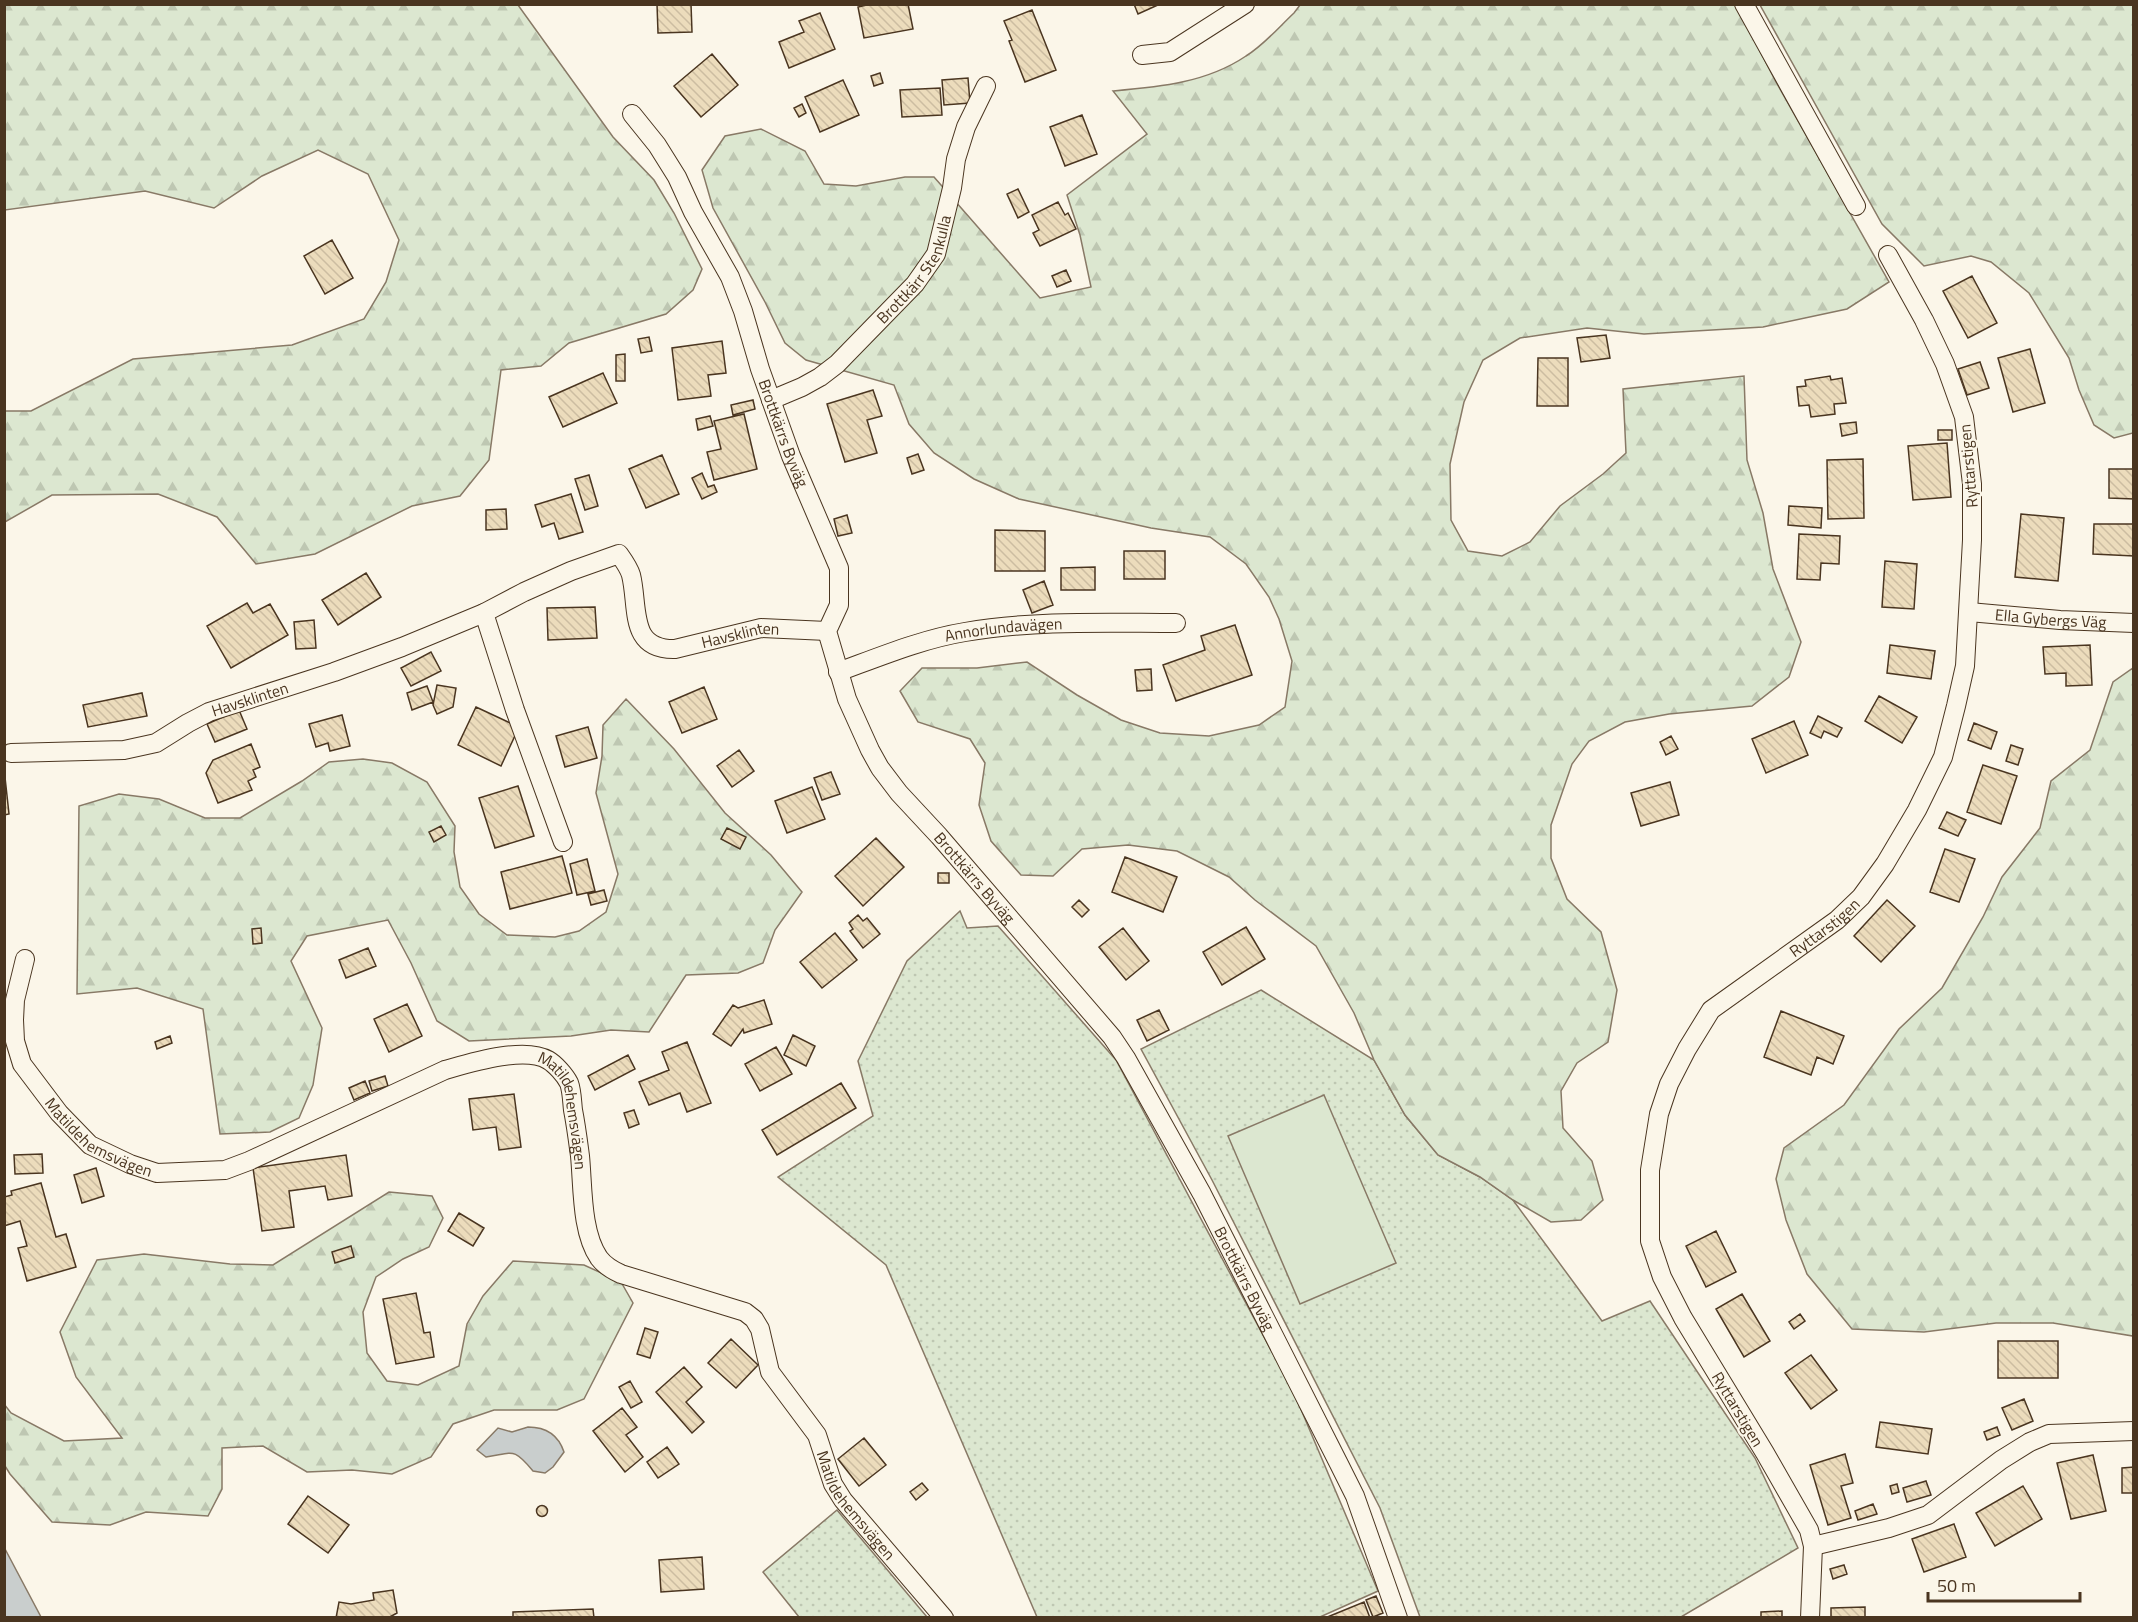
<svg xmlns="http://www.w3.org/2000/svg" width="2138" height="1622" viewBox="0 0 2138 1622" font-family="'Titillium Web',sans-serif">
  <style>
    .green { fill: url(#green-dots); stroke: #887966; stroke-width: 1.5 }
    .forest { fill: url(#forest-firs); stroke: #887966; stroke-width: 1.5 }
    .pitch { fill: #dce7d0; stroke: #887966; stroke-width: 1.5 }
    .water { fill: #c9cecd; stroke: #887966; stroke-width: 1.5 }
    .building { fill: url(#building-back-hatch); stroke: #4a3520; stroke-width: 1.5 }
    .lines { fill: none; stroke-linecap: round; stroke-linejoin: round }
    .minor-casing { stroke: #4a3520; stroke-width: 20 }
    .minor { stroke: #fbf6e9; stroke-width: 18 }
    .labels { text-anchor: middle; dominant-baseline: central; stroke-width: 4.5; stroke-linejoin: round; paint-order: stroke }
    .street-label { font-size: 16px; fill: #4a3520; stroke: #fbf6e9 }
  </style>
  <defs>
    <pattern id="green-dots" width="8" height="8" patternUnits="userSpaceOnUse" patternTransform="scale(1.5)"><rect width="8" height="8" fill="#dce7d0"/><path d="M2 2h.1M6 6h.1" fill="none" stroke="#bec7b2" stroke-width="1.8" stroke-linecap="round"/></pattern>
    <pattern id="forest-firs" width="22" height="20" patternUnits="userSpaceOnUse" patternTransform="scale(1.5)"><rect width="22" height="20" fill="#dce7d0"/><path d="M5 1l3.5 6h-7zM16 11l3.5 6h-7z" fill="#bec7b2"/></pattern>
    <pattern id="building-back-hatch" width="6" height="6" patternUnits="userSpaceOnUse" patternTransform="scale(1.5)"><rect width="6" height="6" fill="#ecdcbc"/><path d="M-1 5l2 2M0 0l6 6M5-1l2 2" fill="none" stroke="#ccbda1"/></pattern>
  </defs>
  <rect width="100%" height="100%" fill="#fbf6e9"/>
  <path class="green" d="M960,911L967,928L998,926L1116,1060L1294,1393L1378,1591L1320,1617H1037L886,1265L778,1177L873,1116L858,1061L907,961Z
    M1261,990L1374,1060L1405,1115L1438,1155L1480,1177L1513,1200L1602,1321L1650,1301L1755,1458L1798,1548L1681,1617H1420L1380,1508L1212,1180L1141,1049Z
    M837,1510L927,1617H799L763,1572Z"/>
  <path class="forest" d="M5,4L518,5L613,137L654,180L674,213L702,269L693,290L666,314L569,343L541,366L501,370L489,460L460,496L412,506L315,554L256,564L217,517L158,494L52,495L5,522V411H31L133,359L292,345L364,319L386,282L399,240L368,174L318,150L262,176L214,208L145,191L5,210Z
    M1300,5H1736L1776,82L1889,282L1847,309L1763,327L1644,334L1587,328L1520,338L1483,360L1464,402L1450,464L1451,520L1468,551L1502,556L1530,542L1560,506L1603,474L1626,453L1623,389L1744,376L1747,460L1763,513L1773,569L1801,642L1789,677L1752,706L1669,714L1625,722L1589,741L1572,764L1551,825V858L1567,899L1601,932L1617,990L1608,1042L1577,1063L1561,1091L1563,1128L1592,1161L1603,1200L1581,1220L1551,1222L1513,1200L1480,1177L1438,1155L1405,1115L1374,1060L1354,1013L1316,946L1255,900L1229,877L1177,851L1128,845L1082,849L1053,876L1021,875L991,841L979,805L985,763L970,739L918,722L900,691L922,668H977L1027,662L1077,695L1121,720L1160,733L1209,736L1259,725L1285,707L1292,661L1279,619L1269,597L1246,564L1210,537L1151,528L1019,499L974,479L934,453L909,424L894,385L806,360L785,343L765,302L713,208L702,170L725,136L761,129L805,151L824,184L856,186L905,177H934L1040,298L1091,287L1080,235L1067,195L1147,134L1113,91C1159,87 1206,83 1246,56C1264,45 1279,27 1294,13Z
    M1760,5H2133V433L2114,438L2094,425L2079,390L2069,358L2029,293L1991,262L1971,256L1924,266L1882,224Z
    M2133,668V1336L2053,1323H1996L1924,1332L1852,1329L1807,1274L1786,1220L1776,1179L1784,1148L1844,1105L1899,1029L1942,988L1983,917L2002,877L2040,828L2051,781L2090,750L2113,682Z
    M626,699L674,749L725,813L771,855L802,892L775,930L763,963L738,973L686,975L649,1032L611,1030L571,1036L469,1041L437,1021L411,963L388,920L307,936L291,961L322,1028L313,1085L299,1118L270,1132L220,1134L203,1009L137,988L77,994L79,806L119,794L159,799L205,818H240L302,781L329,762L363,759L392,763L427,782L455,826L454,852L460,887L479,914L507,935L555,937L579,931L606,912L618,874L596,793L602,756L603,725Z
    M389,1192L432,1196L443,1218L429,1247L403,1259L376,1277L363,1312L367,1353L387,1381L418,1385L459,1366L467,1324L483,1296L513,1261L584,1265L621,1282L633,1303L584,1399L557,1410H494L453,1424L431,1457L392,1474L352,1470L307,1472L263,1446L222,1448V1489L208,1516L146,1512L110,1525L52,1522L10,1474L5,1466L4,1404L11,1413L64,1441L122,1438L76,1377L60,1332L97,1260L144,1254L230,1264L273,1265Z"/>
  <path class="pitch" d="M1324,1095L1396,1263L1300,1304L1228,1136Z"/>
  <path class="water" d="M528,1427C546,1427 558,1434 564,1452L553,1467L545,1473L533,1471C513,1447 514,1453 486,1457L477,1450L498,1428L512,1432Z
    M4,1547L41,1617H5Z"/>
  <path class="building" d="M657,4H691L692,32L658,33Z
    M871,4H908L913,29L864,38L858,7Z
    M1134,4H1160L1138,14Z
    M1032,10L1056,70L1025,82L1009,41L1012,40L1004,21Z
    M820,13L835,49L789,68L779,42L804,32L799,21Z
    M712,54L738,85L701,117L674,86Z
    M880,73L883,83L874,86L871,76Z
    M968,78L970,103L944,105L942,80Z
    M843,80L859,115L820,132L805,97Z
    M940,88L942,115L902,117L900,90Z
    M802,104L806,113L799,117L794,108Z
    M1082,115L1097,154L1065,166L1050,127Z
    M1018,189L1029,212L1018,218L1007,194Z
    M1058,202L1065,215L1068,213L1076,229L1040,246L1033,233L1039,230L1032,215Z
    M332,240L353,278L325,294L304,256Z
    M1066,270L1071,281L1057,287L1052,276Z
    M1972,276L1997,323L1968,338L1943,291Z
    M1606,335L1610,358L1581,362L1577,338Z
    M649,337L652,351L641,353L638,339Z
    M722,341L726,373L708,375L711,396L678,400L672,348Z
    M2030,349L2045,403L2013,412L1998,358Z
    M625,354V381H616V355Z
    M1538,358H1568V406H1537Z
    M1980,362L1989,388L1967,395L1958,369Z
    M603,373L617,403L563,427L549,397Z
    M1830,376L1831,380L1842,378L1846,403L1834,404L1835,414L1811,417L1809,405L1799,406L1797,387L1806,386L1805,380Z
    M873,390L882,416L867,420L877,453L845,462L827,404Z
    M753,400L755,409L733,415L731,405Z
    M744,414L757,469L714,480L707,452L721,449L714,421Z
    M710,416L713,426L698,430L696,419Z
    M1856,422L1857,433L1842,436L1840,424Z
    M1938,430H1952V440H1938Z
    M1947,443L1951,497L1913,500L1908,446Z
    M918,454L924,470L912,474L907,458Z
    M662,455L679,494L646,508L629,469Z
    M1863,459L1864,518L1828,519L1827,460Z
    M2109,469H2134V499L2109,498Z
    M702,473L708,487L714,485L717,492L702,499L692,478Z
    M589,475L598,506L585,510L575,479Z
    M571,494L583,532L559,539L554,523L542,527L535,505Z
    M1789,506L1822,508L1821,528L1788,525Z
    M506,509L507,529L486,530V510Z
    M2021,514L2064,518L2058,581L2015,577Z
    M847,515L852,533L838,536L834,519Z
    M2094,524H2134V556L2093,554Z
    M995,530L1045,531V571H995Z
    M1799,534L1840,536L1839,564L1821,563L1820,580L1797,579Z
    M1124,551H1165V579H1124Z
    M1885,561L1917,564L1914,609L1882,607Z
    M1095,567V590H1061V568Z
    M366,573L381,597L338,625L322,600Z
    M1044,581L1053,605L1032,613L1023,590Z
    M247,603L253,613L270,604L288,635L231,668L207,626Z
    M595,607L597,638L548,640L547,608Z
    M314,620L316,648L296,649L294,622Z
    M1235,625L1252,675L1176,701L1163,665L1205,650L1201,636Z
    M1890,645L1935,651L1931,679L1887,673Z
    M2090,645L2092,685L2066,686V673L2045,674L2043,647Z
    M431,652L441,671L411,686L401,668Z
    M1151,669L1152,690L1137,691L1135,670Z
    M437,685L456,688L453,707L437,714L433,705Z
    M427,686L433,702L412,710L407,693Z
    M704,687L717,719L682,733L669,702Z
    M142,693L147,716L88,727L83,705Z
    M1879,696L1917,717L1902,743L1865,721Z
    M476,707L519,727L501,766L458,745Z
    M239,710L247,729L215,742L207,724Z
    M342,715L350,746L330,751L328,743L316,747L309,724Z
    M1818,716L1842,728L1837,737L1824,731L1821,738L1810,733Z
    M1794,721L1808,755L1766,773L1752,739Z
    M1974,723L1997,732L1991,749L1968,740Z
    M588,727L597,758L565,767L556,736Z
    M1671,736L1678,749L1666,755L1660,742Z
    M251,744L260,767L253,770L256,777L248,781L252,790L218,803L206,773L213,760Z
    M2011,745L2023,749L2018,765L2006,761Z
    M739,750L754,771L732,787L717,766Z
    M1983,765L2017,776L2001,824L1967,812Z
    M4,768L9,814L4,815Z
    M831,772L840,794L822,800L814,778Z
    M1670,782L1679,815L1641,826L1631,793Z
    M518,786L534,836L495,848L479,798Z
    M812,787L825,819L787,833L775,801Z
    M1947,812L1966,820L1958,836L1939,828Z
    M441,826L446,835L434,842L429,832Z
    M727,828L746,837L740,849L721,839Z
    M876,838L904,867L863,906L835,876Z
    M1945,849L1975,859L1959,902L1930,892Z
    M562,856L572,893L510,909L501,872Z
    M1125,857L1177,877L1163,912L1112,892Z
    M587,859L595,891L577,895L570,864Z
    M938,873H949V883H938Z
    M604,890L607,901L591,905L588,894Z
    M1079,900L1089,910L1082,917L1072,907Z
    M1887,900L1915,926L1881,962L1854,936Z
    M858,915L863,921L867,918L880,934L863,948L850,931L853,929L849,923Z
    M1246,927L1265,959L1222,985L1203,952Z
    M261,928L262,943L253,944L252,929Z
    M1123,928L1149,961L1126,980L1099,947Z
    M835,933L857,960L822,988L800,962Z
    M368,948L376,966L346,978L339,960Z
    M764,1000L772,1024L744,1033L743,1029L731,1046L713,1034L733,1005L738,1008Z
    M407,1004L422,1036L389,1052L374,1019Z
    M1159,1010L1169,1030L1147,1041L1137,1020Z
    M1781,1011L1844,1036L1833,1064L1817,1057L1811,1075L1764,1057Z
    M793,1035L815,1046L806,1066L784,1055Z
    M170,1036L172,1043L157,1049L155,1042Z
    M687,1042L711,1103L687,1112L680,1093L649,1105L639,1082L669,1070L662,1052Z
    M776,1047L792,1074L760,1091L745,1064Z
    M628,1055L635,1069L595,1090L588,1076Z
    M385,1076L388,1086L372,1091L369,1081Z
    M365,1081L370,1093L354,1100L349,1088Z
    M841,1083L856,1108L777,1155L762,1130Z
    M514,1094L521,1147L499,1150L496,1127L473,1130L469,1099Z
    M634,1110L639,1124L629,1128L624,1113Z
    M42,1154L43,1173L15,1174L14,1155Z
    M346,1155L352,1196L328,1200L325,1186L289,1191L294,1227L262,1231L253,1168Z
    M96,1168L104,1196L82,1203L74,1175Z
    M41,1183L56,1237L66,1234L76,1267L27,1281L18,1248L27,1246L20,1221L4,1226V1197L12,1195L11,1191Z
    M459,1213L484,1228L473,1246L448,1231Z
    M1716,1231L1736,1272L1706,1287L1686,1246Z
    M351,1246L354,1257L335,1263L332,1252Z
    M416,1293L424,1333L430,1332L434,1357L396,1364L383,1299Z
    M1742,1294L1770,1341L1744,1357L1716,1309Z
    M1800,1314L1805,1321L1794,1329L1789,1322Z
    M645,1328L658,1332L650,1358L637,1354Z
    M731,1339L758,1365L736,1388L708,1363Z
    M1998,1341H2058V1378H1998Z
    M1811,1355L1837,1390L1811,1409L1785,1373Z
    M684,1367L702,1387L686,1402L704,1422L692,1433L656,1392Z
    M630,1381L642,1402L631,1408L619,1387Z
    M2024,1399L2033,1421L2012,1430L2002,1408Z
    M622,1408L637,1427L626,1435L643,1457L625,1472L593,1431Z
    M1880,1422L1932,1429L1928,1454L1876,1447Z
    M1997,1427L2000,1435L1987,1440L1984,1432Z
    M864,1438L886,1465L859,1486L838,1459Z
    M667,1447L679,1464L658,1478L647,1462Z
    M1845,1454L1853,1483L1841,1486L1851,1518L1828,1525L1810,1465Z
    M2093,1455L2106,1511L2071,1519L2057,1463Z
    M2134,1467V1493H2122V1468Z
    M1926,1481L1931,1495L1907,1502L1903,1488Z
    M922,1483L928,1490L916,1500L910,1492Z
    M1897,1484L1899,1492L1892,1494L1890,1486Z
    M2023,1486L2042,1519L1995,1546L1976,1513Z
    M308,1496L349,1525L328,1553L288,1524Z
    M1873,1504L1877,1514L1858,1520L1855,1511Z
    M536.5 1511a5.5 5.5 0 1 1 11 0a5.5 5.5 0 1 1-11 0Z
    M1954,1524L1966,1557L1924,1572L1912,1539Z
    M702,1557L704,1589L661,1592L659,1560Z
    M1844,1565L1847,1574L1833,1579L1830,1569Z
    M393,1590L397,1613L388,1618H336L339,1602L351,1604L374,1600L373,1593Z
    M1376,1596L1383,1613L1373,1617L1366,1600Z
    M1364,1602L1370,1618H1325Z
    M1865,1607V1618H1831V1608Z
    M593,1609L594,1618H513V1612Z
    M1782,1611V1618H1761V1612Z"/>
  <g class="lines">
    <g class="minor-casing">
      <g id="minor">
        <path d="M1744,4L1856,206"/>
        <path d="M1142,55L1170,52L1245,4"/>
        <path id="s1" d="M632,114L657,145L677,177L693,212L730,277L743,311L760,369L791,456L839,568V605L827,631L847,699L870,750L880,768L899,793L939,836L1112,1037L1126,1058L1202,1194L1339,1464L1355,1496L1398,1618"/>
        <path id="s2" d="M771,400L802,387L820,377L837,364L915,284L936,254L952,188L956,159L966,127L986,86"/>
        <path id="s3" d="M1969,612L2060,620L2134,623"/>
        <path d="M484,613L515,710L563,842"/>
        <path id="s4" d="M838,672C879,657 922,639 965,632C1034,620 1106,623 1176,623"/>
        <path id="s5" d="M11,753L124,750L156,743L188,723L209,712L334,672L402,647L484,613L524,592L571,571L619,554C624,561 629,568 631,575C639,607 628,650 675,649L761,628L827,631"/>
        <path id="s6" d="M25,959L15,1000L14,1020L15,1041L22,1064L59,1113L90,1145L130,1164L157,1173L225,1170L249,1161L445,1070C470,1063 524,1046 548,1060C555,1064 565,1075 569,1083C572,1091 572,1102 573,1110C576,1125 578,1141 580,1156C583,1186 581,1232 599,1258C605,1266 612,1270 621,1274L745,1312L754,1319L760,1329L770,1372L817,1435L833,1484L843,1500L944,1618"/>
        <path d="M1813,1546L1889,1528L1928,1515L2001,1460L2030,1442L2049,1434L2134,1431"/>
        <path id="s7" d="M1810,1618L1813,1546L1809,1530L1765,1453L1683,1318L1662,1277L1650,1241V1170L1659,1114L1669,1084L1687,1049L1711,1010L1837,920L1861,897L1885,864L1917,810L1943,757L1956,706L1965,666L1972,540V484L1964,417L1945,364L1924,320L1888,255"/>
      </g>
    </g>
    <use href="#minor" class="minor"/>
  </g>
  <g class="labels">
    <g class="street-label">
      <text stroke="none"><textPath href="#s2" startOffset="200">Brottkärr Stenkulla</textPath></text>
      <text stroke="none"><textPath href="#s1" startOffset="356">Brottkärrs Byväg</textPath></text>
      <text transform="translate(1968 466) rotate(-95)">Ryttarstigen</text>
      <text stroke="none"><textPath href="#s3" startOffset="82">Ella Gybergs Väg</textPath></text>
      <text stroke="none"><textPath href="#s4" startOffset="172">Annorlundavägen</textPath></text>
      <text stroke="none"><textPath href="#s5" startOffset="837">Havsklinten</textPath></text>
      <text stroke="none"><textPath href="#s5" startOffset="250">Havsklinten</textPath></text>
      <text stroke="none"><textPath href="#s1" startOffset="860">Brottkärrs Byväg</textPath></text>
      <text stroke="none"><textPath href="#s7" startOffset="804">Ryttarstigen</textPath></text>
      <text stroke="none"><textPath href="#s6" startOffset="756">Matildehemsvägen</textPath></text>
      <text stroke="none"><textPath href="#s6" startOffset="216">Matildehemsvägen</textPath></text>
      <text stroke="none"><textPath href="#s1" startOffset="1346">Brottkärrs Byväg</textPath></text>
      <text transform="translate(1738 1409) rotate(59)">Ryttarstigen</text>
      <text stroke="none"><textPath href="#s6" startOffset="1296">Matildehemsvägen</textPath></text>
    </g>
  </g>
  <rect width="2138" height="1622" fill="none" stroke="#4a3520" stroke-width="12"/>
  <path d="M1928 1592v9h152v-9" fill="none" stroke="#4a3520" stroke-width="3"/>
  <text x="1937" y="1592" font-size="18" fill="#4a3520" stroke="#fbf6e9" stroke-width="4.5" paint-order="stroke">50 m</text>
</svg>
